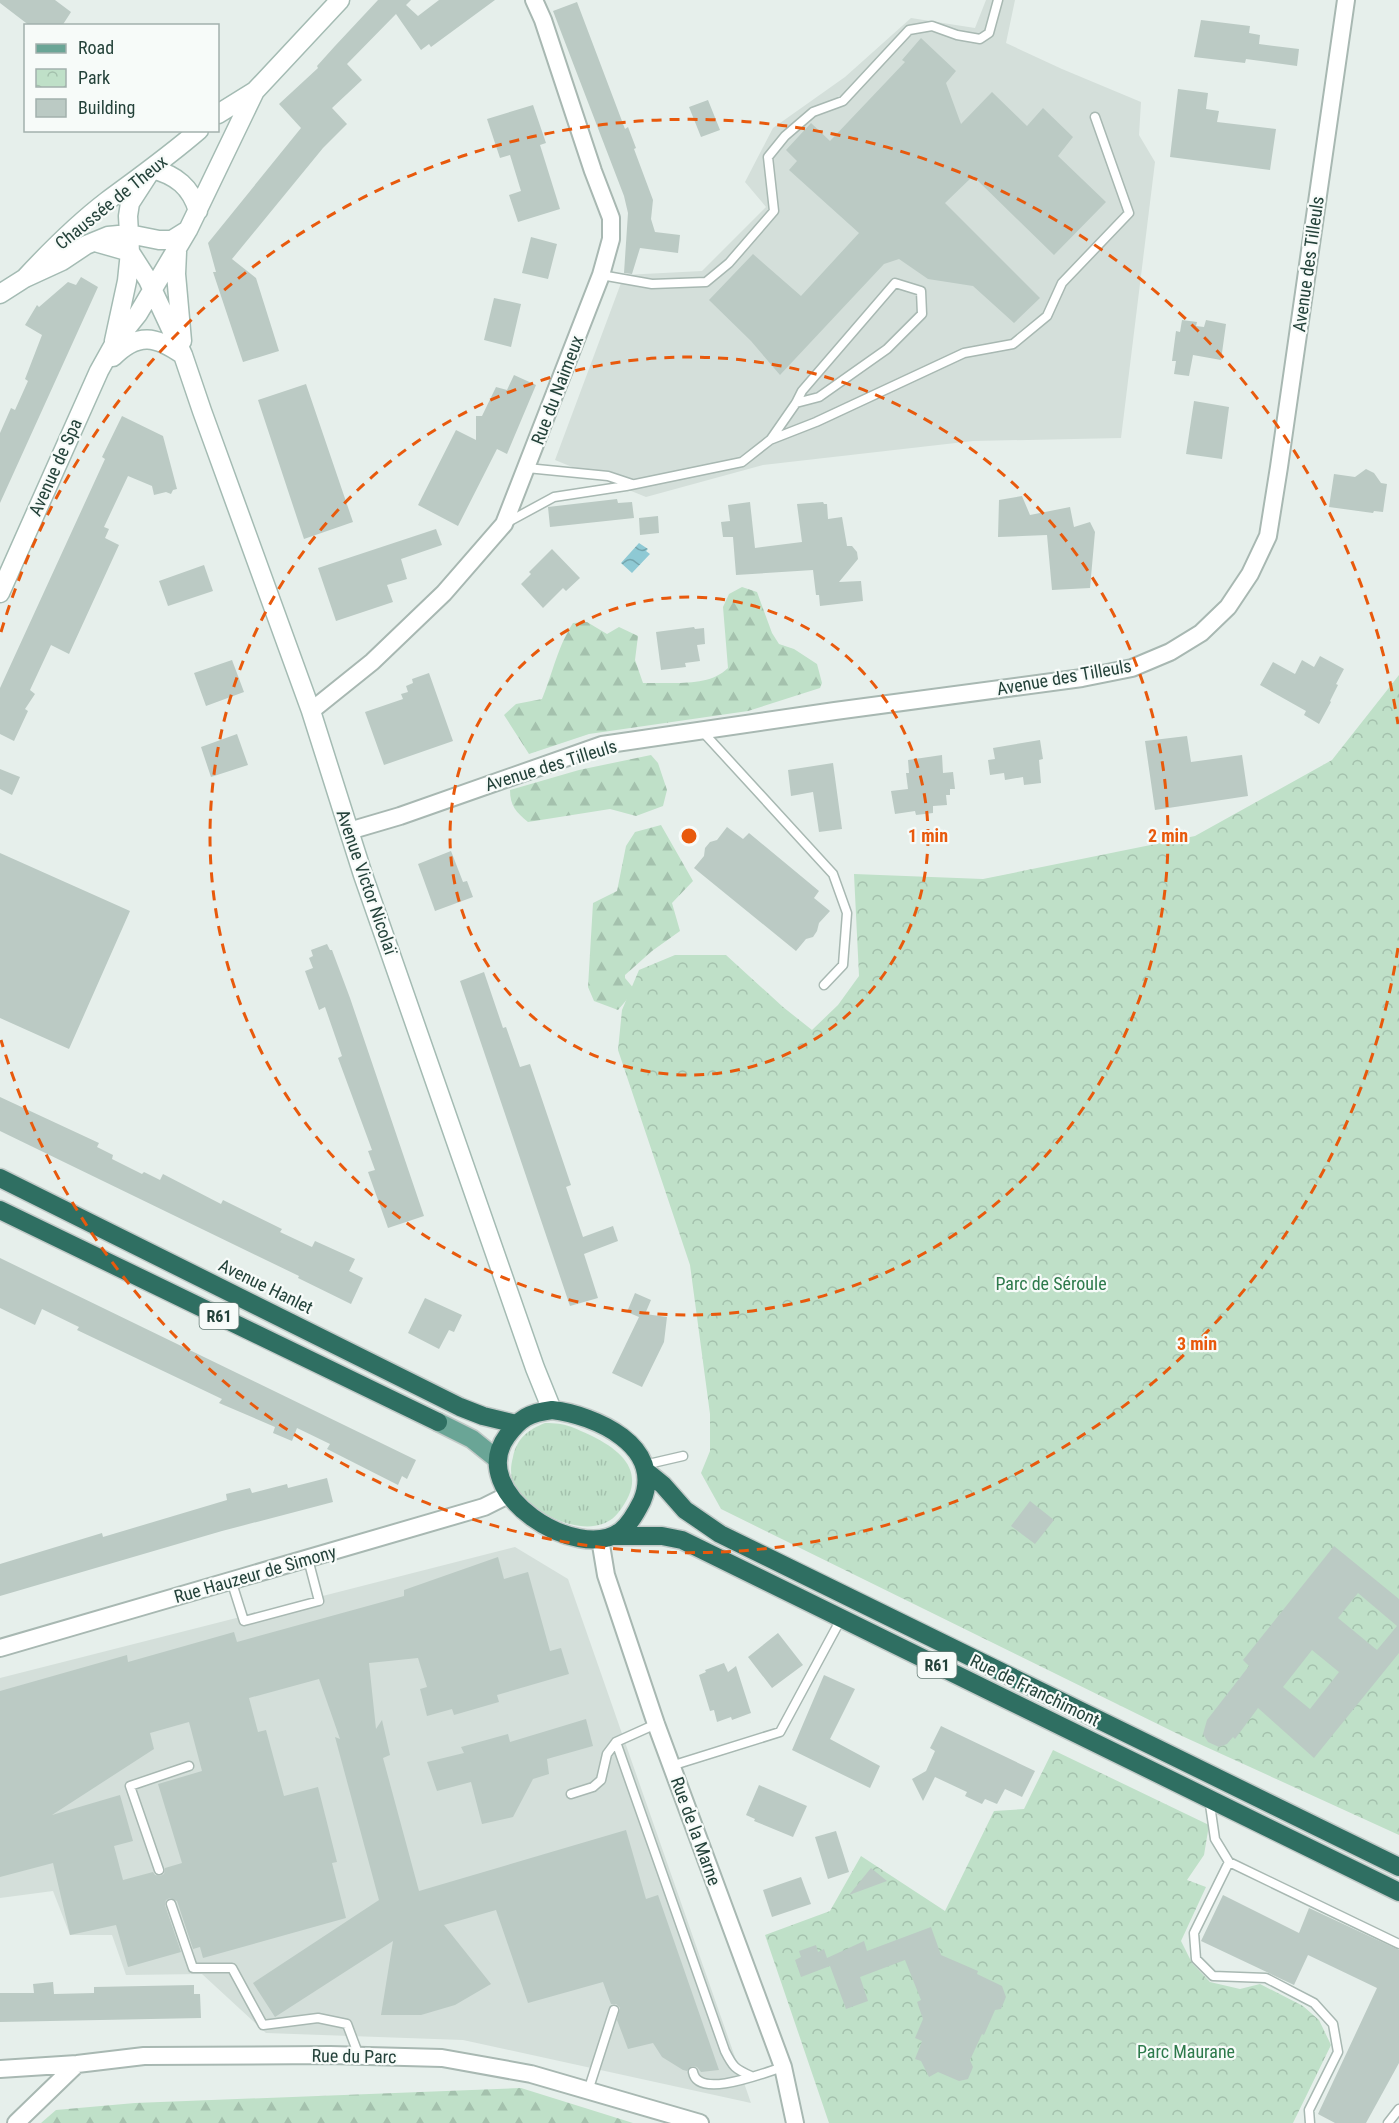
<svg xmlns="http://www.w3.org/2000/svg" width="1399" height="2123" viewBox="0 0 1399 2123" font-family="'Roboto Condensed',sans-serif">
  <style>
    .built { fill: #d4dfda }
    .grass { fill: url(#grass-tufts) }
    .forest { fill: url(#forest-firs) }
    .park { fill: url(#park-crowns) }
    .water { fill: url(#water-waves) }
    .building { fill: #bbcac4; fill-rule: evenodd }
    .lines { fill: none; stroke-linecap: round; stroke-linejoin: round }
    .lane-casing { stroke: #a8b8b2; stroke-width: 11 }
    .street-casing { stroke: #a8b8b2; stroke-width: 20 }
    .secondary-casing { stroke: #a4bbb3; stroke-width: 21 }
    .primary-casing { stroke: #c2cac8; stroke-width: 21 }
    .highway-casing { stroke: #c2cac8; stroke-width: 21 }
    .lane { stroke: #fff; stroke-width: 8 }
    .street { stroke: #fff; stroke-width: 16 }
    .secondary { stroke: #fff; stroke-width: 18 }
    .primary { stroke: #6aa596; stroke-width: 18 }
    .highway { stroke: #2f6f62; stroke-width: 18 }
    .ring { fill: none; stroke: #e8590c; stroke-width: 3; stroke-dasharray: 10 8 }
    .labels { text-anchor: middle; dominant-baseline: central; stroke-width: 4.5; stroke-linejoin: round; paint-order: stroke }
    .shield { fill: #f7fbf9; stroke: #637a73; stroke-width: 1.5 }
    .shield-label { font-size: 16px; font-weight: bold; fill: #24423a }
    .street-label { font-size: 18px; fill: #24423a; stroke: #f7fbf9 }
    .park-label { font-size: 18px; fill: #2d7a4b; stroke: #f7fbf9 }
    .centre { fill: #e8590c; stroke: #f7fbf9; stroke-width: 3 }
    .ring-label { font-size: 18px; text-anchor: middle; font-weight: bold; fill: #e8590c; stroke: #f7fbf9; stroke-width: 4.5; stroke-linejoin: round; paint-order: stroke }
  </style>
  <defs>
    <pattern id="grass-tufts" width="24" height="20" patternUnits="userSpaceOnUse" patternTransform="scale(1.5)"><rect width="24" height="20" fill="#bfe0c8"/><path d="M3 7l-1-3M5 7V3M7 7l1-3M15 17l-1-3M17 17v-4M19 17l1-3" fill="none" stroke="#a4c1ad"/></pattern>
    <pattern id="forest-firs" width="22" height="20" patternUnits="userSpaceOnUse" patternTransform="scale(1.5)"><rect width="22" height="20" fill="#bfe0c8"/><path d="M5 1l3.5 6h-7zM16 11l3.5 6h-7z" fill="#a4c1ad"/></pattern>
    <pattern id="park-crowns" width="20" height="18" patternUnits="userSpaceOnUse" patternTransform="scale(1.5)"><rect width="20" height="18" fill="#bfe0c8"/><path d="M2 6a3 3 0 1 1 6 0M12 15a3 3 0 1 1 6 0" fill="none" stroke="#a4c1ad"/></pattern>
    <pattern id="water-waves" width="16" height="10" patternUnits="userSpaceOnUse" patternTransform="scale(1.5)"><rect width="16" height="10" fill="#8ec9d4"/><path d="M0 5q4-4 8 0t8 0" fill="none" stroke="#74a5ad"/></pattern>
  </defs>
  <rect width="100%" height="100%" fill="#e6efeb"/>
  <path class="built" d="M986,0H1015L1006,43L1062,69L1141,102L1139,135L1155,162L1121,438L973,441L763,465L646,497L555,460L624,275L702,271L766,207L745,182L773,128L845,77L911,18L975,28Z
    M515,1547L568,1579L751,2103L463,2040L266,2033L202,1974L126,1975L112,1935H70L53,1891L0,1898V1678Z"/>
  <path class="grass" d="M545,1423C567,1423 572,1427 592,1436C628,1454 647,1477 618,1513C593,1544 533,1515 516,1488C510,1478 510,1468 513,1457C517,1438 528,1430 545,1423Z"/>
  <path class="forest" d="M742,587L757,592L772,633L779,644L794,649L817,664L822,683L820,688L748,711L589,734L529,754L504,715L516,704L542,699C552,675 559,643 573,623L587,622L607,634L619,627L638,636L635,660L643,683C670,682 708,688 728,668L723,607L729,594Z
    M651,755L658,763L667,790L663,806L636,816L610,809L528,822C516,812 510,806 510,790L579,770Z
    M661,825L693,881L672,903L680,931L652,951L625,975V978L635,990L618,1010L594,1001L588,987L593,903L617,891L626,846L635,832Z
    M521,2088L633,2123H41L56,2110L135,2103Z"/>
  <path class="park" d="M1399,675V1835L1182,1736L721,1509L701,1473L710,1451V1414L690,1265L618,1050L622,1010L639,970L675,955H726L783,1007L812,1030L838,1005L859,976L854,874L983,879L1195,836L1332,760Z
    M1053,1750L1209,1825L1204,1855L1187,1880L1206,1887L1181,1941L1192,1963L1210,1982L1240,1989L1260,1984L1303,2006L1319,2020L1331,2045L1293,2123H829L765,1935L830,1911L861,1856L945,1911L994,1811L1024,1809Z"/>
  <path class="water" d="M639,543L648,549L646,551L650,554L632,573L621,563Z"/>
  <path class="building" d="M0,0H55L71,12L62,26H30L0,3Z
    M378,0H411L406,5L418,16L439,0H495L431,47L429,44L421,50L396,14L347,64L362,80L332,108L347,124L323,148L232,259L256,278L279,351L243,362L213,272H216L208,243L301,128L279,104L318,68L317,66L335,46Z
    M577,2L625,129L628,127L636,148L634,149L653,200L651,219L655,232L680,235L678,253L640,248L632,274L624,273L628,213L624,196L553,11Z
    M1201,20L1250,26L1249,33L1260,35L1259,44L1299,49L1297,66L1246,59L1245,63L1194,57Z
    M921,38L956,71L946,83L961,124L992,92L1027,126L1043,108L1073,137L1058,156L1106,202L1054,255L973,176L945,203L1040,298L1014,323L973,286L928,279L899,259L884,264L780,375L751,341L709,300L753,254L801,296L859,233L789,170L797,161L786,150L811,123L830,141L905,62L902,60Z
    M1178,89L1208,93L1206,109L1219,111L1217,122L1276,129L1270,170L1170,157Z
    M708,100L720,130L701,137L689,107Z
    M533,105L546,143L540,145L560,209L518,222L509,195L521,191L510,155L500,158L487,119Z
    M531,237L557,244L548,279L522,273Z
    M81,277L98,287L0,503V433L11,408L15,410L28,381L25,379L42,335L25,325L37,305L39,307L68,282L76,285Z
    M494,298L521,304L511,347L484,340Z
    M1182,320L1197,322L1196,326L1204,327L1206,320L1226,324L1221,360L1193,355L1189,376L1174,374L1176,361H1172L1176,331L1180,332Z
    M514,375L536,385L507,454L497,449L458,526L418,505L456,430L476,440V416H482L496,387L507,390Z
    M306,384L353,522L304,539L258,400Z
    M1194,401L1229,407L1222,459L1186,454Z
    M122,416L163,436L177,489L173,490L171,494L166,492L154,495L152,486L128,476L104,527L109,529L105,538L119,545L69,654L51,645L30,690L35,694L25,709L28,711L14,741L0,734V688L105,459L102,457Z
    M1366,469L1374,473L1381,483L1387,484L1383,512L1374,511L1373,513L1329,507L1334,474L1355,477Z
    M1022,496L1030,515L1070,507L1074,527L1090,522L1095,532L1090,588L1052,590L1047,535L998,537L999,500Z
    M617,499L618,503L632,502L634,518L550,527L548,507Z
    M750,502L755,548L802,542L797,504L823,502L824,504H827L828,519L842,517L847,546H852L857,552L858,559L839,582L861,581L863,601L820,606L819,595H816L813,570L736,575L733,537H723L721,522L730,521L728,505Z
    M658,516L659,533L640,535L639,518Z
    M436,529L442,545L401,559L407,579L387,585L393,602L336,621L318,568Z
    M552,549L580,578L566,591L563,588L543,608L521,584L531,574L529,572Z
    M204,565L213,591L168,606L159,581Z
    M694,627L695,629L704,628L705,644L697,645L700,661L685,663L686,667L661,670L656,632Z
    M1320,656L1344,669L1336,684L1338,685L1330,701L1331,702L1319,724L1304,715L1306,711L1260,685L1273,662L1295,674L1302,660L1314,667Z
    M232,660L244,692L206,706L194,673Z
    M429,673L453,741L384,765L365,712L403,699L401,694L408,692L406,686L413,683L412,679Z
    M237,734L248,765L211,777L201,747Z
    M1187,736L1191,762L1242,755L1248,796L1155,810L1145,741Z
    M1040,740L1043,759L1039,760L1041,783L1024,785L1023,777L1005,780L1004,773L990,775L988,760L995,759L993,748Z
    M942,755L943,773L953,772L955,789H950V795H946L947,805L933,806V813L916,815L915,811L895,814L891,791L908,789L906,773H909L908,760Z
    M833,763L842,829L819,832L813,792L791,796L788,770Z
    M0,769L20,777L12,795L0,789Z
    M727,827L743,839L749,833L819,891L814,898L830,911L819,923L817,931L813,937L806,939L796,951L694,868L704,856L705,848L710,842L717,840Z
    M451,851L463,882L467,881L473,897L435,911L418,864Z
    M0,853L130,911L69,1049L0,1018Z
    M327,944L330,950H332L350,998L424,1216L388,1228L368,1172L375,1170L368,1151L372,1150L338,1058L342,1056L325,1007L319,1010L305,971L313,968L309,958L313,956L311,950Z
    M484,972L503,1028L506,1027L520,1067L530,1064L571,1185L566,1187L583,1237L613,1226L618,1241L584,1254L598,1298L570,1306L460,981Z
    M0,1097L99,1143L97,1147L113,1155L112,1159L142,1174L144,1172L160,1180L163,1174L221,1204L223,1200L282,1229L280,1232L312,1247L315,1241L355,1259L349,1271L363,1278L351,1304L298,1278L299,1276L0,1131Z
    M0,1258L416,1460L407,1479L402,1476L398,1485L327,1449L330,1444L297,1428L292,1441L273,1433L275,1427L219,1403L222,1399L77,1330L79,1327L42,1309L35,1325L0,1308Z
    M635,1293L651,1300L645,1314L667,1317L664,1342L642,1387L612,1373L639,1317L627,1312Z
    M425,1298L462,1315L454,1332L449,1330L439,1349L408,1333Z
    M327,1478L333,1502L222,1531L0,1596V1564L102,1533L103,1537L227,1500L226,1494L250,1488L252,1493L287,1484L288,1488Z
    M1030,1501L1054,1520L1035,1544L1011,1526Z
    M1334,1546L1399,1599V1653L1314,1758L1258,1708L1235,1739L1233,1737L1227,1744L1219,1747L1208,1742L1203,1734L1207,1720L1249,1666L1243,1660ZM1358,1593L1397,1626L1377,1650L1338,1618ZM1312,1650L1339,1672L1310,1709L1283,1687Z
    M498,1557L504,1579L528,1572L550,1651L561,1648L569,1674L497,1695L499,1702L454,1715L452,1709L427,1716L420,1689L427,1687L418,1658L369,1663L376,1729L382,1720L390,1755L383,1758L419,1891L626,1830L646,1899L658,1895L719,2070L701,2072L697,2067L692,2066L687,2071L683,2070L662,2057L653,2043L628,2049L617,2020L620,2008L616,2004H611L603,1982L528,2003L496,1910L444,1925L491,1984L455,2005L421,2015H381L393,1941L275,2017L253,1983L379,1900L335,1737L340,1739L319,1679L249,1698L258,1732L266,1730L284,1796L318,1787L337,1862L332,1863L346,1918L203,1958L200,1947L193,1949L177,1901L170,1898L166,1900L165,1905L181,1952L128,1967L116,1925L70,1935L53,1863L0,1877V1691L127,1655L128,1662L234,1632L237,1642L404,1596V1590ZM189,1722L202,1771L158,1784L182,1863L165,1868L164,1874L160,1876L155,1875L153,1872L123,1880L114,1846L133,1841L120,1795L52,1815L154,1749L150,1733Z
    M778,1633L803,1665L772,1688L748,1657Z
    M724,1663L728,1672L736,1666L751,1713L732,1720L731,1717L717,1722L714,1710L710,1711L699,1675L706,1672L705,1670Z
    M824,1675L855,1689L830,1739L880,1766L870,1788L792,1750Z
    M586,1719L593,1746L547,1759L549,1774L533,1779L513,1817L482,1824L471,1782L437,1791L427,1762L464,1753L461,1747L508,1734L510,1742Z
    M941,1726L1035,1771L1022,1797L1005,1789L997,1804L985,1799L982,1804L965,1796L967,1792L935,1777L923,1801L912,1779L926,1771L935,1751L930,1748Z
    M759,1785L807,1806L793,1837L754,1821L755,1819L746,1815Z
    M836,1831L849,1872L828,1879L815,1837Z
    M871,1868L887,1881L849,1895Z
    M801,1877L811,1904L772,1917L763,1890Z
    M1223,1895L1299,1933L1309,1908L1399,1950V2063L1366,2123H1335L1318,2114L1377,1988L1308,1955L1294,1985L1201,1941Z
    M931,1927L941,1955L978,1971L977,1974L1002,1986L1006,1997L1001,2009L995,2010L984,2035L982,2034L970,2060L973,2067L968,2079L959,2081L938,2072L929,2077L921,2061L915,2059L922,2041L915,2038L923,2019L917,2002L921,2000L905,1960L860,1977L868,2001L846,2009L830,1966L801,1977L795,1960L801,1957L799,1951L816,1945L818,1952L824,1949L827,1958L864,1941L867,1951Z
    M53,1982L54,1994L94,1993V1987L194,1985V1994H200L201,2018L0,2022V1993H34L33,1984Z"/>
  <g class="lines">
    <g class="lane-casing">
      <path id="lane" d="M601,275L652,284L706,282L729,263L774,211L768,157L785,136L813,112L843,101L909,30L932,26L957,35L980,39L989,33L998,0
        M771,439L796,403L802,391L895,283L921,291L922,314L887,349L819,397L796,403
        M527,468L608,476L632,484
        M508,522L554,497L626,486L742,462L770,440L816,422L964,353L1013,344L1047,316L1062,283L1129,213L1095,117
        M702,731L833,874L847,913L843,965L824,985
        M644,1465L683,1456
        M231,1580L244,1621L319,1601L308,1559
        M616,1742L725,2051C733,2067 735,2069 751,2076
        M671,1766L780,1732L841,1619
        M571,1794L593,1787L601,1780L607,1754L616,1742L656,1724
        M1209,1798L1215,1839L1229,1862L1399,1944
        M1229,1862L1194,1933L1196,1959L1213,1976L1266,1978L1314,2003L1333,2024L1338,2052L1309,2110L1310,2123
        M159,1870L130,1786L189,1766
        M171,1904L193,1968H232L263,2025L318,2018L347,2024L359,2056
        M693,2072C698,2100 766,2072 783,2067
        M588,2091L614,2010
        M1388,2123L1399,2109"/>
    </g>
    <g class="street-casing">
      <path id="street" d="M311,711L372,662L444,593L504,524L601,275L611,239V218L593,171L543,20L534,0
        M349,831L400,816L602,745L835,711L1082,678L1132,668L1170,652L1201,633L1228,607L1250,574L1268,536L1279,467L1346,0
        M600,1539L606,1575L656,1724L783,2067L795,2123
        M0,1648C161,1600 323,1555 484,1507L508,1495
        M0,2069L77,2064L144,2056L330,2055L442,2058L531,2074L700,2123
        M16,2123L77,2064"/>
    </g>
    <g class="secondary-casing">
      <path id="secondary" d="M218,114L255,91L340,0
        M152,169L130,203L128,216L130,252L148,280L183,355L202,411L311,711L363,875L535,1368L552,1410
        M152,169C176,175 191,187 198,211
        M95,242L130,252L127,281L114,341
        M177,252L176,274L182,341
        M25,278C51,250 77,224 107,201C138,178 169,156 199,130
        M0,294L25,278L62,261L86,245L108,236L129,234L159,240H172L188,230
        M113,357C138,332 156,336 183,355
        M0,593L99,371L114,344L138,314L188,230L255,91"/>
    </g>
    <g class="primary-casing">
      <path id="primary" d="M438,1422L472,1439L498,1460"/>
    </g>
    <g class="highway-casing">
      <path id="highway" d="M0,1178L460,1407L483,1416L516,1424
        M0,1210L438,1422
        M552,1410C595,1415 665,1446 642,1501C637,1511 630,1524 621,1531C578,1564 465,1493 507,1436C520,1418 529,1413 552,1410Z
        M647,1472L663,1485L685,1510L720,1534L1399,1867
        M614,1536H662L682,1540L1399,1892"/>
    </g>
    <use href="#lane" class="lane"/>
    <use href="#street" class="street"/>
    <use href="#secondary" class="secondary"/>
    <use href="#primary" class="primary"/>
    <use href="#highway" class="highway"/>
  </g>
  <g class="ring">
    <circle cx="689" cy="836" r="239"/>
    <circle cx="689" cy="836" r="479"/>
    <path d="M1398 948A718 718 0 0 1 1 1040M1 632A718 718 0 0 1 1398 724"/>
  </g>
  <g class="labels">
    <g class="shield">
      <rect x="199.5" y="1303" width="39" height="26" rx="4.5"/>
      <rect x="917.5" y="1652" width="39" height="26" rx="4.5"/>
    </g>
    <g class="shield-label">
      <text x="219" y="1316">R61</text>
      <text x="937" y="1665">R61</text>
    </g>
    <g class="street-label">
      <text transform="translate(111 202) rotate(-39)">Chaussée de Theux</text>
      <text transform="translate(1308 264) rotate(-82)">Avenue des Tilleuls</text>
      <text transform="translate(557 390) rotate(-69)">Rue du Naimeux</text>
      <text transform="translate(55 467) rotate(-66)">Avenue de Spa</text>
      <text transform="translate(1064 677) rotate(-10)">Avenue des Tilleuls</text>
      <text transform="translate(551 765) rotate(-17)">Avenue des Tilleuls</text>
      <text transform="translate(367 882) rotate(71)">Avenue Victor Nicolaï</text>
      <text transform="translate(266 1286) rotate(26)">Avenue Hanlet</text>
      <text transform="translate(255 1574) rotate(-16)">Rue Hauzeur de Simony</text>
      <text transform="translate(1035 1690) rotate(26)">Rue de Franchimont</text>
      <text transform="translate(696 1831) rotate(70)">Rue de la Marne</text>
      <text transform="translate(354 2056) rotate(1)">Rue du Parc</text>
    </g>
    <g class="park-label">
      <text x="1051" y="1283">Parc de Séroule</text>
      <text x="1186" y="2051">Parc Maurane</text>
    </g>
  </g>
  <circle cx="689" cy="836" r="9" class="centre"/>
  <g class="ring-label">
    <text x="928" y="842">1 min</text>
    <text x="1168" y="842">2 min</text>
    <text x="1197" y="1350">3 min</text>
  </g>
  <rect x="24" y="24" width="195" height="108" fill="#f7fbf9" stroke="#a3b1ad" stroke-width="1.5"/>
  <rect x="36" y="44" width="30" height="9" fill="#6aa596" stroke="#a3b1ad" stroke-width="1.5"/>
  <text x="78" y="54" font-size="18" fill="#24423a">Road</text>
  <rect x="36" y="69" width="30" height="18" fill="url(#park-crowns)" stroke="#a3b1ad" stroke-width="1.5"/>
  <text x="78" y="84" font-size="18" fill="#24423a">Park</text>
  <rect x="36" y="99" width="30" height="18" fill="#bbcac4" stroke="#a3b1ad" stroke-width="1.5"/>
  <text x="78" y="114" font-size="18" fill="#24423a">Building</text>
</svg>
